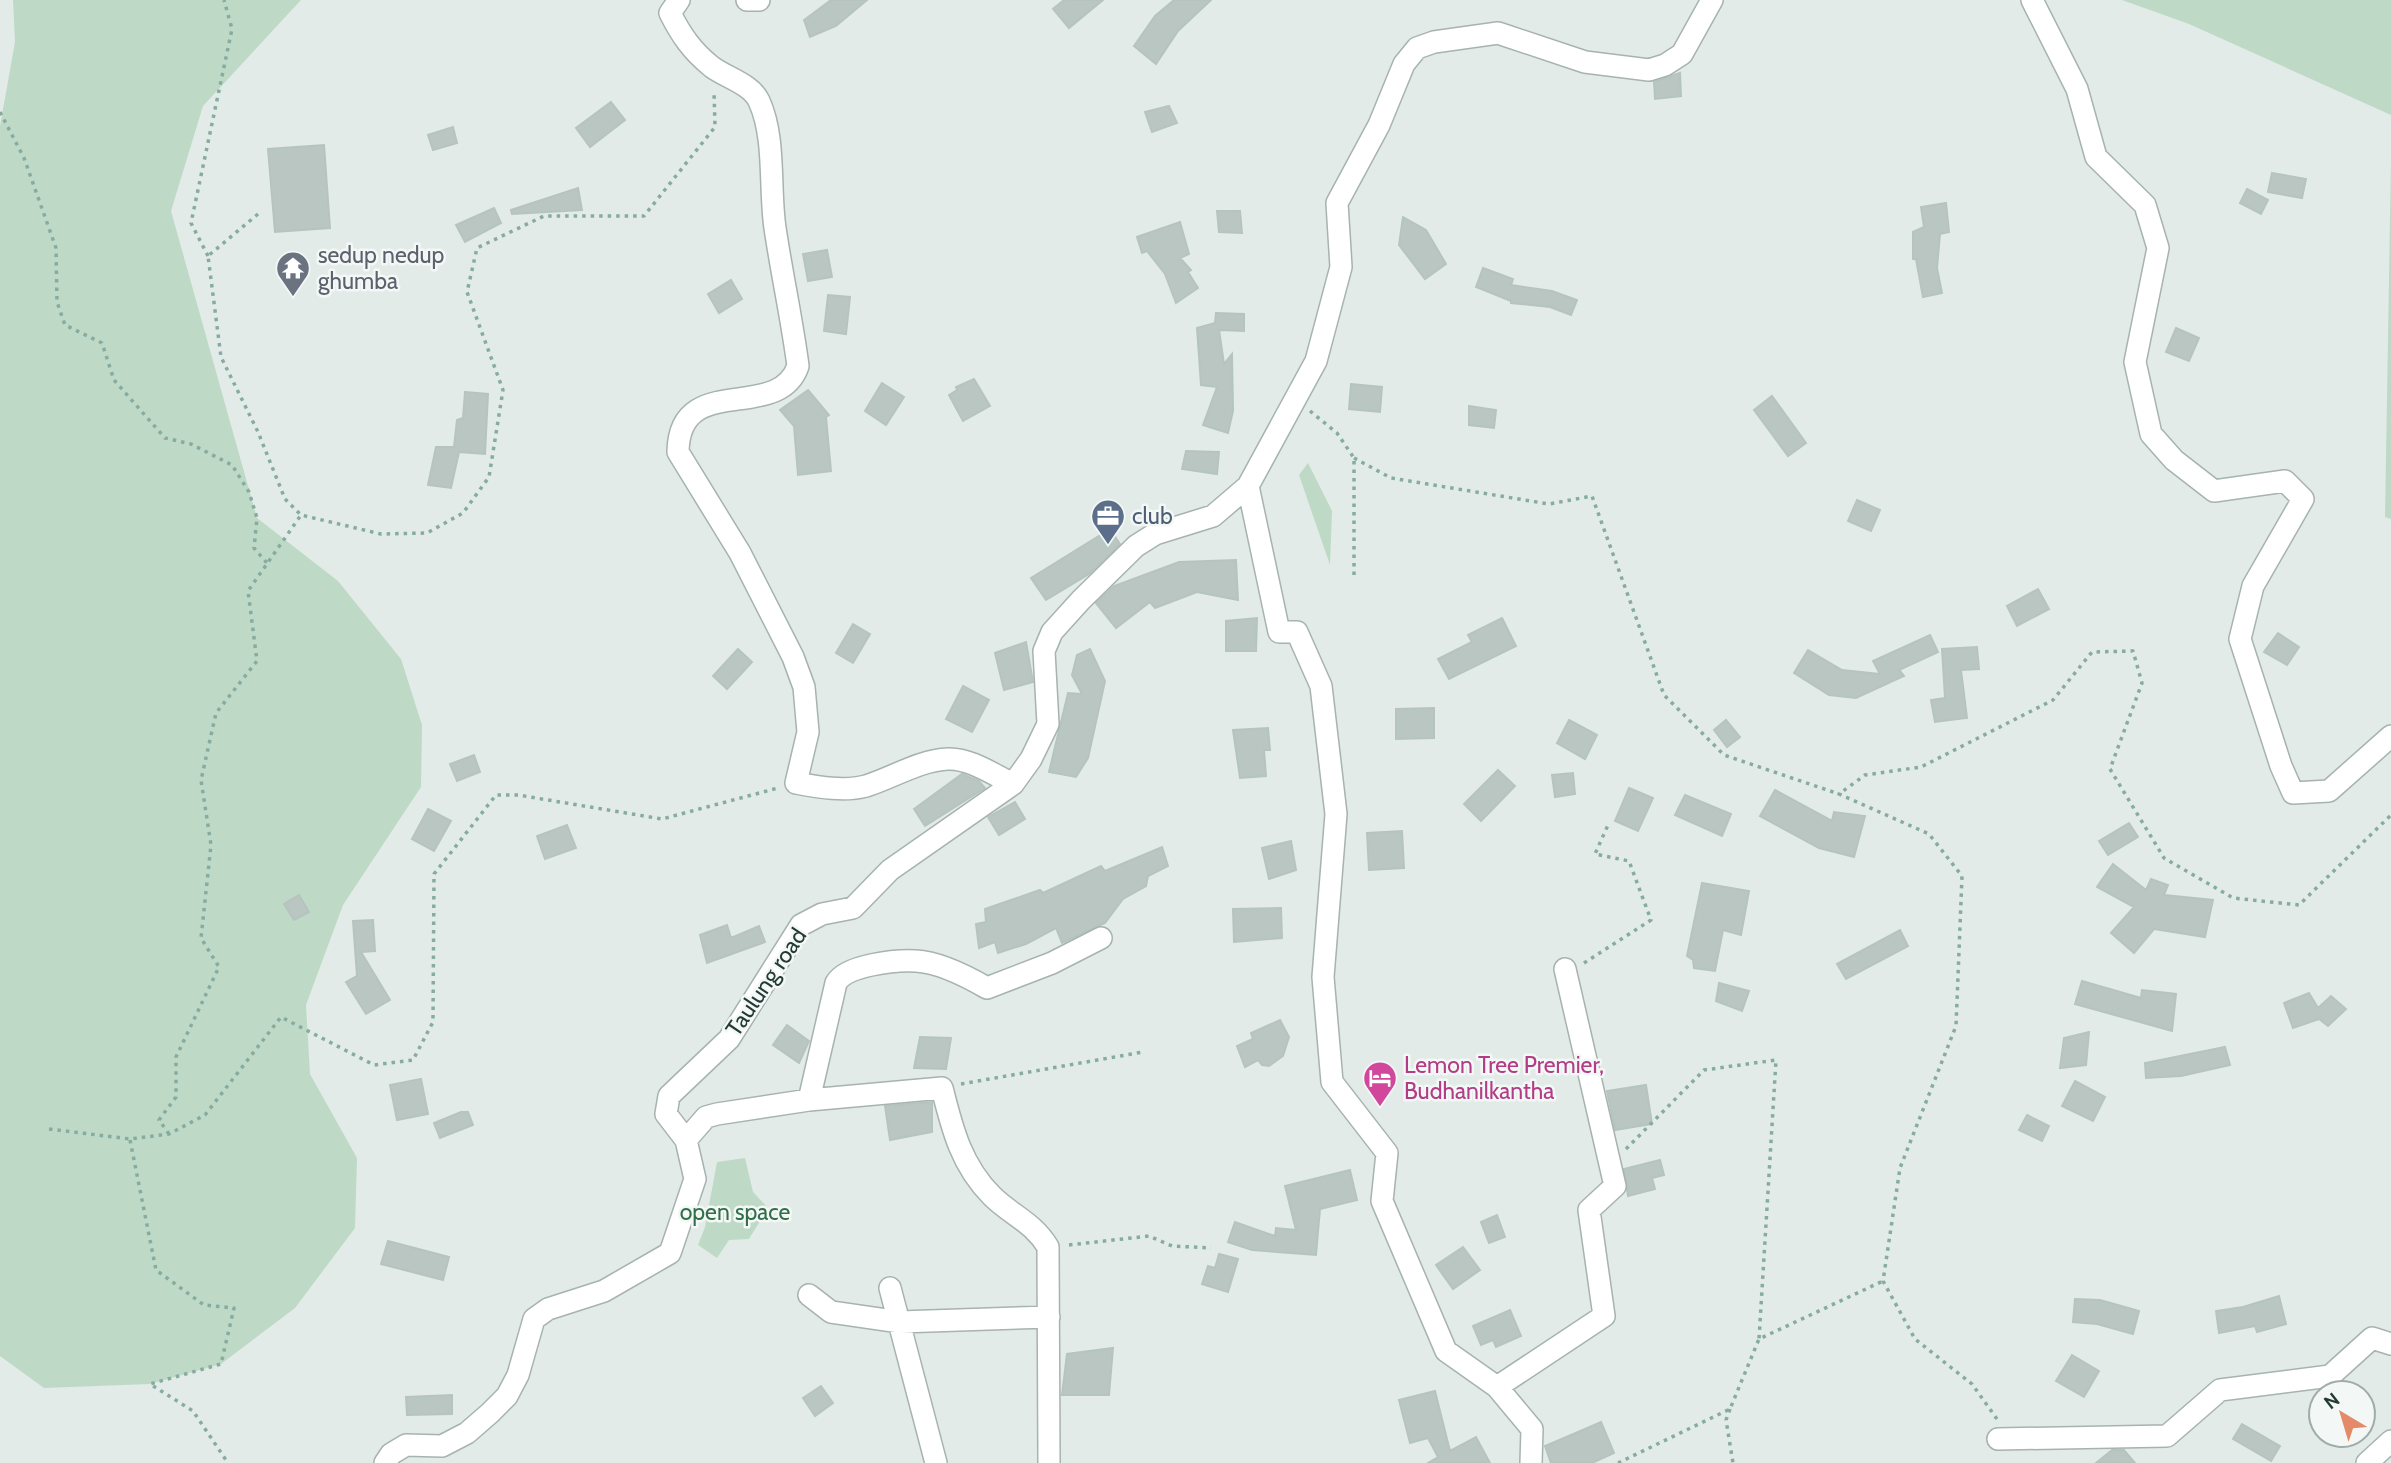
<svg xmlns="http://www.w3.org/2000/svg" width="2391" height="1463" viewBox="0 0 2391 1463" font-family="Cabin,sans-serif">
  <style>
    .green { fill: #bedac6 }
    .building { fill: #b9c6c1; stroke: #b6c4bf; stroke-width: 2 }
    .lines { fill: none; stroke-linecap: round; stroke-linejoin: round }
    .street-casing { stroke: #a6b3af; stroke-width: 24 }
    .path { stroke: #86aca1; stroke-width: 3.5; stroke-dasharray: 3.5 5; stroke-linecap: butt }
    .street { stroke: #fff; stroke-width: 21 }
    .labels { text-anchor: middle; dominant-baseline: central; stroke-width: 5; stroke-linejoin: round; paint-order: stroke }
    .worship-label { font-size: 23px; fill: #5b616d; stroke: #f3f8f6; text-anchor: start }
    .service-label { font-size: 23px; fill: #4e5e75; stroke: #f3f8f6; text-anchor: start }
    .street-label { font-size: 23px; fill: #243b35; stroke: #f3f8f6 }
    .hotel-label { font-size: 23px; fill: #b23c85; stroke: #f3f8f6; text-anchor: start }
    .park-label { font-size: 23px; fill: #336e4b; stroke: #f3f8f6 }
  </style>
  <rect width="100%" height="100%" fill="#e3ebe8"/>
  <path class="green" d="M13,0H301L203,106L171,211L257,518L338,581L401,659L422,725L421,787L343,905L306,1005L310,1074L357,1158L355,1228L295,1308L221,1364L150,1384L44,1388L0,1356V126L15,42Z
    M2122,0H2391V115L2189,24Z
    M2391,160V519L2385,517Z
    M1308,463L1332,511L1330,565L1299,475Z
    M745,1158L753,1192L768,1208L749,1239L729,1240L717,1258L698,1245L705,1227L717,1162Z"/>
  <path class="building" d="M831,0H867L836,26L810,37L804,20Z
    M1064,0H1103L1069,28L1053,9Z
    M1174,0H1211L1178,31L1156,64L1134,46L1155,16Z
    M1680,73L1681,96L1655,99L1654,82Z
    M611,102L625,120L590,147L576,128Z
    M1169,106L1177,123L1152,132L1145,112Z
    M453,127L457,143L433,150L428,135Z
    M324,145L330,228L275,232L268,149Z
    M2272,173L2306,179L2302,198L2268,192Z
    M578,188L582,210L512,214L511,210Z
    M2247,189L2268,200L2261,214L2240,203Z
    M1946,203L1949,232L1940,234L1937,268L1942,293L1923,297L1916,259H1913V232L1924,227L1921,207Z
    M494,208L501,223L465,242L456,225Z
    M1217,211H1240L1242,233L1219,232Z
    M1403,217L1426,230L1446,264L1425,279L1399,245Z
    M1180,222L1189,254L1180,258L1191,270L1188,272L1198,288L1176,303L1165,274L1147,251L1142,253L1137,237Z
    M827,250L832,277L808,281L803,254Z
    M1483,268L1513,279L1511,285L1552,291L1577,300L1571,315L1550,307L1511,303V301L1476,287Z
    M731,280L742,299L719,313L708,294Z
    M828,295L850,297L846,334L824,331Z
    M1216,313L1244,314V331L1219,330L1224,364L1232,354L1233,411L1228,433L1203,425L1217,387L1201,385L1197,328L1215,323Z
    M2176,328L2199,338L2189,361L2166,352Z
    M974,379L990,406L963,421L949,395L957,390L956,387Z
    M882,383L904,397L886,425L865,411Z
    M1351,384L1382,387L1380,412L1349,409Z
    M808,390L829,415L826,417L831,471L798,475L794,426L780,410Z
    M465,392L488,394L485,454L459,452L451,488L428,485L436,447H454L457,420L463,418Z
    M1772,396L1806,443L1788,456L1754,410Z
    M1469,406L1496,410L1494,428L1469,425Z
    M1186,451L1219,452L1217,474L1182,469Z
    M1857,500L1880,510L1871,531L1848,521Z
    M1110,529L1120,544L1089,574L1046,600L1031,578Z
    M1236,560L1238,600L1197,592L1155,608L1150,602L1116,628L1096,603L1114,586L1179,562Z
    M2038,589L2049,609L2017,626L2007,606Z
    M1257,618L1256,651H1226V621Z
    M1502,618L1516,646L1449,679L1438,659L1472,642L1468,635Z
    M853,624L870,634L853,663L836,653Z
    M2278,633L2299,647L2287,665L2264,652Z
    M1930,635L1938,652L1899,670L1904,676L1856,698L1829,695L1794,673L1808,650L1842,670L1880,674L1873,661Z
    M1026,642L1033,682L1004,690L995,653Z
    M1977,647L1979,669L1961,670L1967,718L1935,722L1931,700L1945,698L1942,649Z
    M738,649L752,662L727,689L713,676Z
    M1090,649L1105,681L1088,758L1076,777L1049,772L1068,693L1082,694L1072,675L1077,655Z
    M963,686L989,700L972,732L946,719Z
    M1434,708V738L1396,739V709Z
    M1569,720L1597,735L1585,759L1557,743Z
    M1726,720L1740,737L1727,747L1714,730Z
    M1268,728L1270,750H1264L1266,776L1240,778L1233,730Z
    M474,755L480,772L457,781L450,764Z
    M1498,770L1515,786L1481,821L1464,804Z
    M1573,773L1575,794L1555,797L1552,775Z
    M962,774L979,781L985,788L925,826L914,809Z
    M1629,788L1653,798L1638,831L1615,821Z
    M1775,790L1832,821L1834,812L1865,816L1854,857L1819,848L1760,816Z
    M1685,795L1731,814L1722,836L1675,815Z
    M1015,802L1025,819L999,835L988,817Z
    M428,809L451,821L434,851L412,839Z
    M2129,823L2138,837L2108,855L2099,841Z
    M567,825L576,848L545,859L537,836Z
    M1402,831L1404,868L1369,870L1367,833Z
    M1291,841L1296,870L1269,879L1262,848Z
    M1162,847L1168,866L1148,876L1146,886L1123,899L1105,923L1062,943L1056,928L1026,944L998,953L995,942L979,948L976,924L986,922L985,909L1040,890L1043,893L1101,866L1105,871Z
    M2113,864L2146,890L2151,879L2168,885L2164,895L2213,900L2205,937L2154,929L2134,953L2111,933L2134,907L2097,887Z
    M1702,883L1749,891L1741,935L1723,930L1715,971L1694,968L1693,960L1687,956Z
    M299,895L309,912L294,920L284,904Z
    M1281,908L1282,938L1234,942L1233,909Z
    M373,920L375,951L361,952L390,1000L366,1014L346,982L357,976L353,921Z
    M727,925L731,938L759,926L765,942L707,963L700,935Z
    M1900,930L1908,946L1846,979L1837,964Z
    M2082,981L2141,998L2142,990L2176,994L2172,1031L2075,1004Z
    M1719,983L1749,991L1742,1011L1716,1001Z
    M2309,993L2318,1008L2331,996L2346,1009L2328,1026L2319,1019L2293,1028L2284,1003Z
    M1280,1020L1289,1037L1283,1056L1269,1066L1262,1065L1258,1060L1245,1067L1237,1046L1253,1039L1251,1033Z
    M787,1025L809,1041L799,1063L773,1045Z
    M2089,1032L2086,1065L2060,1068L2064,1038Z
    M920,1037L951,1038L946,1069L914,1068Z
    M2225,1047L2230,1065L2181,1076L2146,1078L2145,1063Z
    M421,1079L428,1114L397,1120L390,1085Z
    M2075,1081L2105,1097L2093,1121L2062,1106Z
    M1646,1085L1652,1124L1615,1130L1607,1091Z
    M932,1102V1132L890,1140L885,1106Z
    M461,1112H468L473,1125L440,1138L434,1123Z
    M2027,1115L2049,1126L2042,1141L2019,1130Z
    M1660,1160L1664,1175L1652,1178L1655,1189L1628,1196L1624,1169Z
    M1350,1170L1357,1200L1320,1209L1316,1255L1252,1250L1228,1242L1235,1222L1275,1236L1276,1228L1296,1230L1285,1186Z
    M1497,1215L1505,1237L1489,1243L1481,1222Z
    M388,1241L449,1257L443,1280L381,1264Z
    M1463,1247L1480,1270L1453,1289L1436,1265Z
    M1219,1254L1238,1259L1228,1292L1202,1284L1208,1266L1215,1268Z
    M2279,1296L2286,1324L2257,1332L2255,1326L2219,1333L2216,1311L2243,1307Z
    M2075,1299L2100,1300L2139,1311L2133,1334L2097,1324L2073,1322Z
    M1510,1310L1521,1336L1496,1347L1493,1340L1481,1345L1473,1326Z
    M1113,1348L1109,1395H1062L1067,1354Z
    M2072,1355L2099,1371L2084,1397L2056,1381Z
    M821,1386L833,1403L815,1416L803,1398Z
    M1435,1391L1450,1451L1476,1437L1490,1463H1428L1438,1457L1428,1438L1410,1443L1399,1400Z
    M452,1395V1414L407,1415L406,1397Z
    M1601,1422L1614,1453L1592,1463H1551L1545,1446Z
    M2242,1424L2280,1446L2271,1461L2233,1439Z
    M2112,1450H2124L2135,1463H2096Z"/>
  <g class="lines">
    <g class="street-casing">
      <path id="street" d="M679,0L670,13C681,35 692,51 712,67C727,78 751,84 759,101C776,138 769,188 775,228C782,275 792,320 798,366C778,424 679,370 678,452L740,553L793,657L804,687L808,732L796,783C818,787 844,792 866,786C892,778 920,760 948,759C970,758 994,775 1013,784
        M747,0H759
        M2032,0L2077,89L2096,157L2145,205L2158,248L2135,362L2151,434L2174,460L2214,491L2285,481L2303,499L2253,586L2240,639L2281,766L2293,793L2329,791L2391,736
        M1248,486L1279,632H1297L1321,686L1336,814L1323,977L1332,1082L1387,1153L1382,1201L1446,1351L1497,1387
        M809,1100L836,983C846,965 895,960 916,961C938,962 968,977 987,988L1052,963L1101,938
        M686,1140L706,1117L717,1114L809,1100L942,1088C952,1128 961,1165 992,1196C1011,1215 1033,1222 1048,1247L1049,1463
        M890,1288L936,1463
        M809,1295L831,1312L900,1322L1049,1317
        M1998,1439L2167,1436L2220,1390L2330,1376L2372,1338L2391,1344
        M385,1463L391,1454L406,1445L442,1446L467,1433L490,1413L507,1396L518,1375L534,1319L548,1309L604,1291L670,1253L695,1179L686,1140L666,1114L669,1096L729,1039L801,925L822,914L853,908L890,870L1013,784L1031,759L1048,724L1044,651L1052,632L1081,600L1136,546L1155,534L1213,516L1248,486L1316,361L1341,267L1337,203L1379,125L1404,64L1417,48L1434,42L1498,33L1585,62L1649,70L1665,65L1682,54L1712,0
        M1531,1463L1532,1429L1497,1387L1604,1316L1589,1210L1615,1186L1565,969
        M2367,1463L2391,1441"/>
    </g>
    <path class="path" d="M0,112L24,158L56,248L57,302L65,325L102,343L114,380L165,438L191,444L232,465L249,492L257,518L254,548L267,563
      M258,214L208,256L221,357L258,432L285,499L301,515L381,534L427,533L463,513L489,477L503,390L467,292L477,248L544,216H644L715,127L714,91
      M208,256L191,223L232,29L224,0
      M1310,411L1337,433L1354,458V576
      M1354,458L1391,478L1549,504L1592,496L1664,695L1724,755L1839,794
      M1584,963L1651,920L1629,861L1595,854L1608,825
      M961,1084L1143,1052
      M49,1129L130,1139L169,1134L205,1115L281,1017L374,1065L413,1060L433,1022L434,874L496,795H518L662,819L778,788
      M169,1134L159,1120L176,1097V1057L219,967L201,938L211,845L201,780L216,713L257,661L248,591L301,515
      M130,1140L156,1270L204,1305L234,1308L221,1364L150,1384L193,1411L228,1463
      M1626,1149L1704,1070L1776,1060L1759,1339
      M1069,1245L1149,1236L1172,1246L1211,1248
      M1730,1409L1726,1420L1733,1463
      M1997,1419L1972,1384L1915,1339L1883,1281L1900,1168L1956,1026L1962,876L1929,834L1839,794L1865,775L1921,767L2053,700L2092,652L2133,651L2142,683L2110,769L2164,858L2233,898L2299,905L2391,815
      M1618,1463L1730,1409L1759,1339L1883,1281"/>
    <use href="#street" class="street"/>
  </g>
  <defs>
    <g id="temple-pin" transform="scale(1.75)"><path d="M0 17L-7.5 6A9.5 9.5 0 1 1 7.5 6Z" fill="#6b7280" stroke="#f3f8f6"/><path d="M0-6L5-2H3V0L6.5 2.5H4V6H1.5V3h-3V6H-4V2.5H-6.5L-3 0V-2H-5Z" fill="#fff"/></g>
    <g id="office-pin" transform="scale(1.75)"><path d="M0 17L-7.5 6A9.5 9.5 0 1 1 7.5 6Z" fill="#5c6f8a" stroke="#f3f8f6"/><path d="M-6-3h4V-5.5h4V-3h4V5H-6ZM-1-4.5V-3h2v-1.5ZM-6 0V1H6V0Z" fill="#fff"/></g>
    <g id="hotel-pin" transform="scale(1.75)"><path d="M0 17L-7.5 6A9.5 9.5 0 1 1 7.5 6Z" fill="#d1479c" stroke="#f3f8f6"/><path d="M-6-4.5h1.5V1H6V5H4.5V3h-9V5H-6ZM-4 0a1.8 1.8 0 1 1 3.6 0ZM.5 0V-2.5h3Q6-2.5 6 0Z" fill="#fff"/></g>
  </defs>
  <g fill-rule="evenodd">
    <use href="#temple-pin" x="293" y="268"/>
    <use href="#office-pin" x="1108" y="516"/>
    <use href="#hotel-pin" x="1380" y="1078"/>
  </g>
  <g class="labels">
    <g class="worship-label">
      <text x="318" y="255">sedup nedup<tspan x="318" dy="26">ghumba</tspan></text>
    </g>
    <g class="service-label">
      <text x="1132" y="516">club</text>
    </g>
    <g class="street-label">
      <text transform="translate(766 982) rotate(-56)">Taulung road</text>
    </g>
    <g class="hotel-label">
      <text x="1404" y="1065">Lemon Tree Premier,<tspan x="1404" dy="26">Budhanilkantha</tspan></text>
    </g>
    <g class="park-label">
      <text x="735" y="1212">open space</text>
    </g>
  </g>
  <g transform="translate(2342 1414) rotate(322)"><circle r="33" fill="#f3f8f6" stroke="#a0aca9" stroke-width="2"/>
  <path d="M0-5L12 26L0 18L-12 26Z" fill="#e48a68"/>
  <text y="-10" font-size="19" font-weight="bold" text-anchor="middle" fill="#243b35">N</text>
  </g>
</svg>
